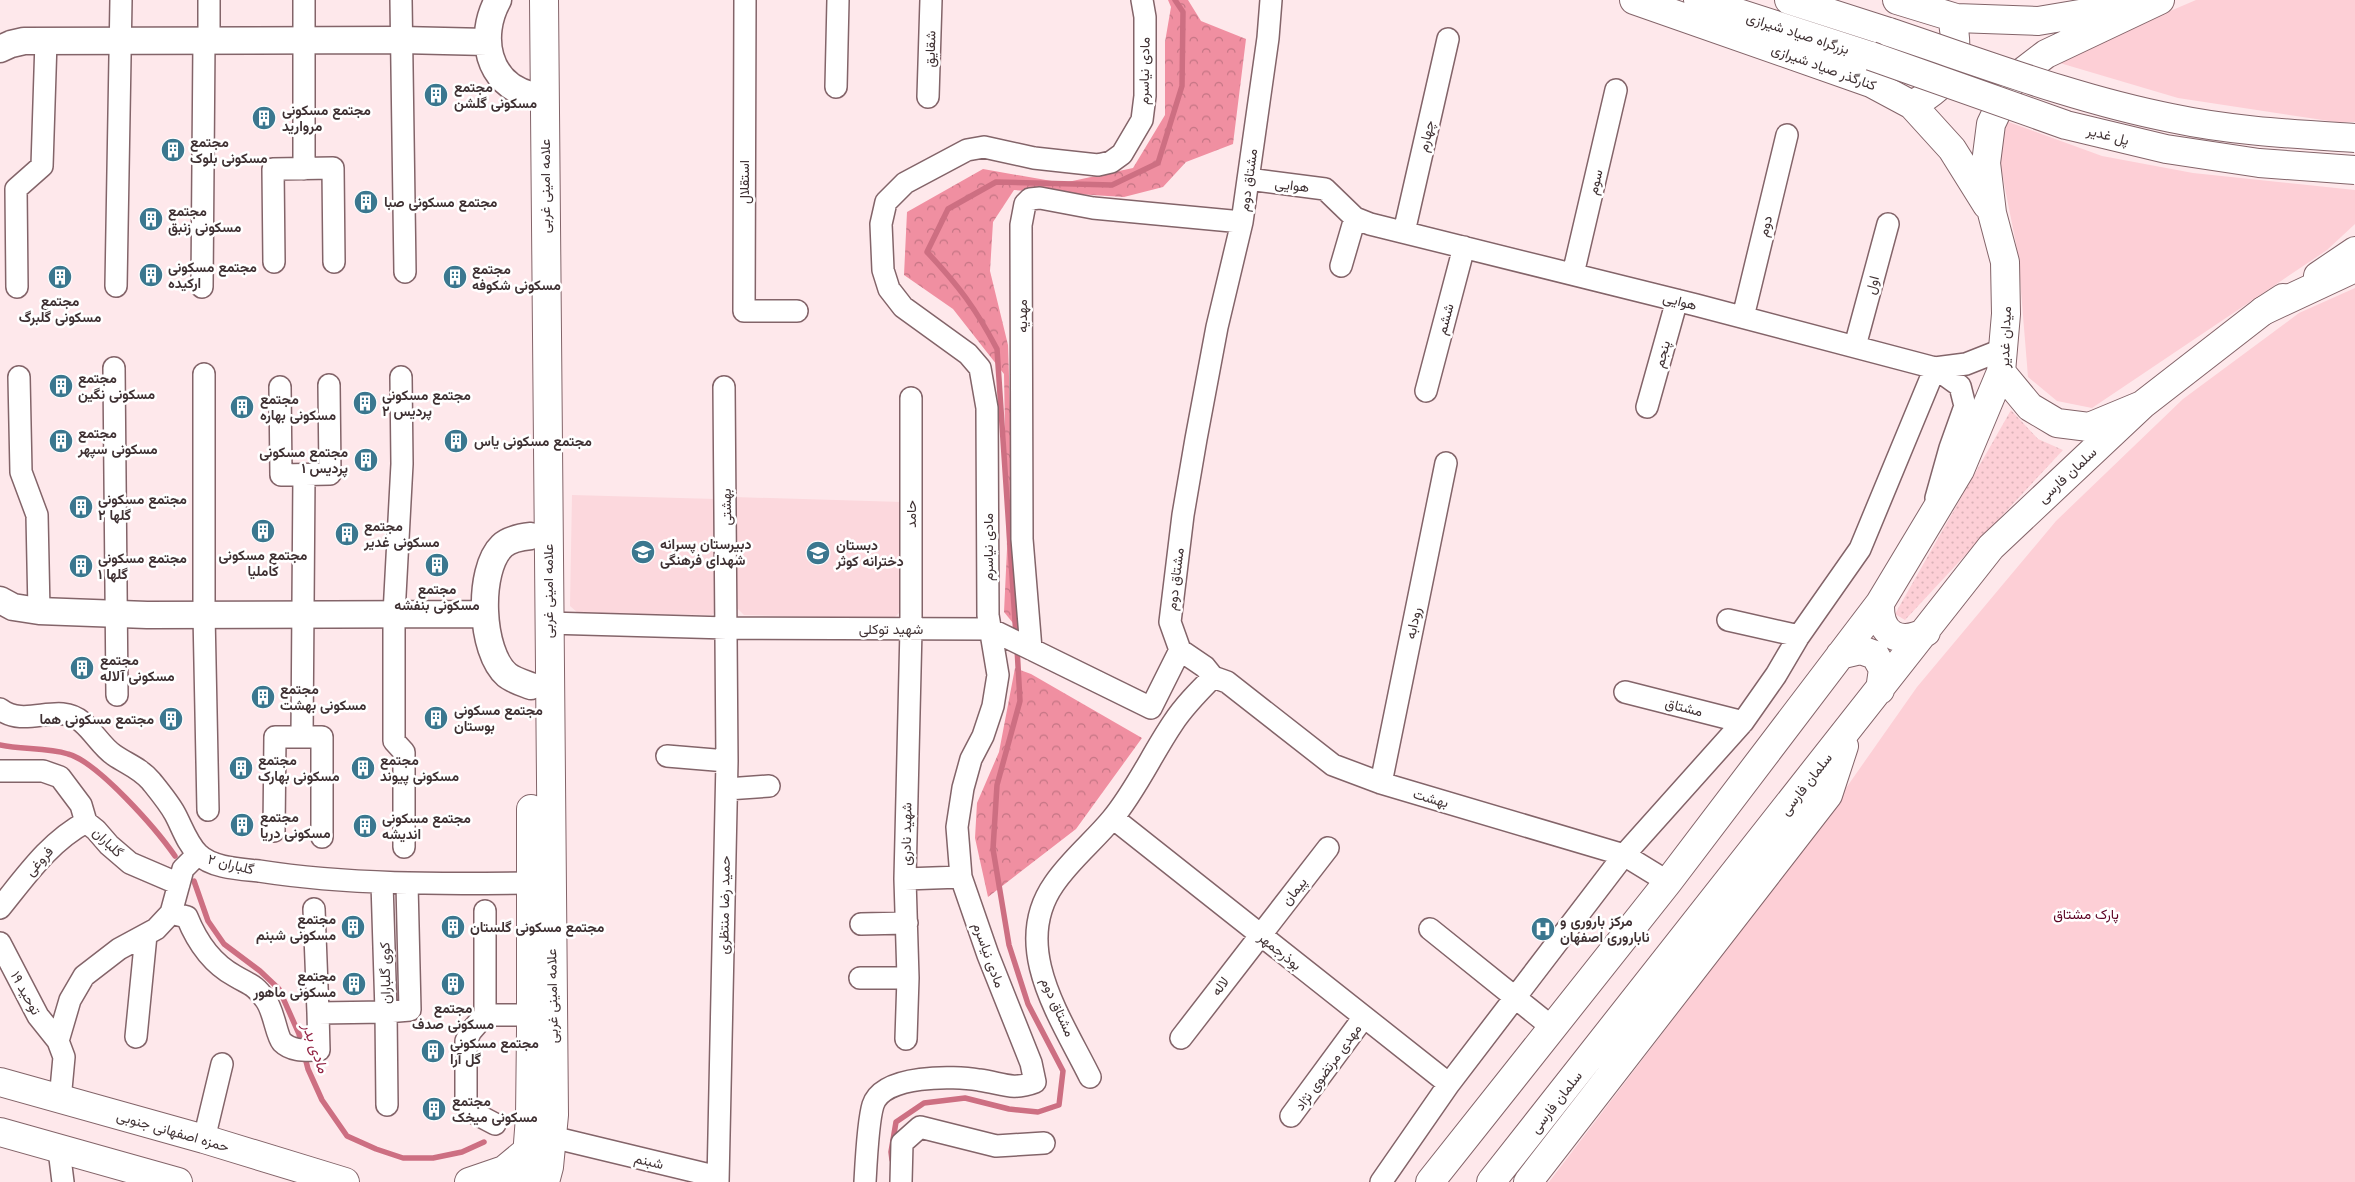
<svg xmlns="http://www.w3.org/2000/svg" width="2355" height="1182" viewBox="0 0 2355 1182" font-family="Helvetica,Vazirmatn,sans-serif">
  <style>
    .built { fill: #fcd8dd }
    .grass { fill: url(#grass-dots) }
    .forest { fill: url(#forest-crowns) }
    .park { fill: #fdcfd6 }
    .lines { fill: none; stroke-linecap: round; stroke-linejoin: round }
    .stream { stroke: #cd6f82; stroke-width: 5.5 }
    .minor-casing { stroke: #836469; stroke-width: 24 }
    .tertiary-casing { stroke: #836469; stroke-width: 29 }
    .secondary-casing { stroke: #836469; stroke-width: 30 }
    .primary-casing { stroke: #836469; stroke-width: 30 }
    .trunk-casing { stroke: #836469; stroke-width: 30 }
    .minor { stroke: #fff; stroke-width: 21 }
    .tertiary { stroke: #fff; stroke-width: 26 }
    .secondary { stroke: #fff; stroke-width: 28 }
    .primary { stroke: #fff; stroke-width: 28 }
    .trunk { stroke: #fff; stroke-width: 28 }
    .trunk-bridge-casing { stroke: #836469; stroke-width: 30; stroke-linecap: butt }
    .trunk-bridge { stroke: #fff; stroke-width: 28 }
    .labels { text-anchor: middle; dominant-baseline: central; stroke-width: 5; stroke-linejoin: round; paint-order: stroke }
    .street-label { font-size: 14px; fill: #3f3133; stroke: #fff }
    .poi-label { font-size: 14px; font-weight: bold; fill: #3f3133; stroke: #fff; text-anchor: start }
    .park-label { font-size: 14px; fill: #5d0424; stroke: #fff }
    .water-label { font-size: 15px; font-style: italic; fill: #922243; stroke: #fff }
  </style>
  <defs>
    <pattern id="grass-dots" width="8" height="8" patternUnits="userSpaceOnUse" patternTransform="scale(1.25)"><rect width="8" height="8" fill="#fdcfd6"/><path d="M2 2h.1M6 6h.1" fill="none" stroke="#dab2b8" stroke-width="1.8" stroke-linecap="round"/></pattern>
    <pattern id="forest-crowns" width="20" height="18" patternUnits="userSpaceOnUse" patternTransform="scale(1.25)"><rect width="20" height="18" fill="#f08fa1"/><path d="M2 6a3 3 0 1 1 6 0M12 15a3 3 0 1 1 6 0" fill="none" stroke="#c47584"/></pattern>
  </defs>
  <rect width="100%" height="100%" fill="#fee8eb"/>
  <path class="built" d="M572,495L716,499V611L712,615L578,613L570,606Z
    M734,497L902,502L901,611L893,619L744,615L734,605Z"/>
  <path class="grass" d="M2011,410L2038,439L2063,450L1905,620L1895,614Z"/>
  <path class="forest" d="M1168,0H1188L1201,21L1246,39L1233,144L1186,162L1163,187L1124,197L1014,190L993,222L990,271L1008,345L1017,628L1004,612L1007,549L1004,374L953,309L904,275L907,212L983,169L1063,183L1133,168L1165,115V42L1171,7Z
    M1015,668L1031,674L1142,738L1076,829L988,897L975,838L977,803L999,752Z"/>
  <path class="park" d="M2196,0H2355V122H2336L2178,98L2053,61Z
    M2006,121L2102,156L2193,173L2355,190V224L2327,250L2092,408L2057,401L2028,377L2018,254L1999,158Z
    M2355,288V1182H1549L1806,845L1917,687L2056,521L2183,399L2299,313Z"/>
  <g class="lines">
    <path class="stream" d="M1016,636L997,349C976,309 959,286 927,252L948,209L996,182L1112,185L1158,163L1182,86L1183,12L1175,0
      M0,745C22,750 46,747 68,754C98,762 157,830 175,856
      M194,881L208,921L224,944L260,971L279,989L299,1034L308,1069L322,1100L347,1136L376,1149L403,1158H433L462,1152L484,1142
      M892,1160L891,1152L896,1122L924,1103L965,1098L1009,1109L1038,1112L1059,1105L1063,1071L1028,1004L1009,945L993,849L997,785L1020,701L1017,648"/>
    <g class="minor-casing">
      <path id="minor" d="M304,0V169
        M401,0L405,272
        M745,0L744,311H797
        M836,87L838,0
        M928,97L931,0
        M1248,179L1325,189L1355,218L1370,224L1696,305L1935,368L1966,364L2004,349
        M1404,232L1448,39
        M274,262L273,169L333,168L334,262
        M1341,266L1355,218
        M1573,274L1616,90
        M116,286L121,0
        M17,287L16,189L42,166L46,41
        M202,287L204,41L209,31V0
        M1743,317L1787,135
        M1855,346L1888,224
        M114,368L117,695
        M1935,368L1960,386L1965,406L1950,448L1936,498
        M204,374V614L208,810
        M19,377L21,472L37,515L39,611
        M401,377L402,464L394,614V741L404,752V847
        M280,387L281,475L330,474L329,385
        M1426,391L1464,247
        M1647,407L1677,300
        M1728,620L1799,636
        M548,623L727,628L990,629L1151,708L1180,650
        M1031,649L1022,539L1021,225L1025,204L1030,199L1040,198L1093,208L1242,222
        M1213,677L1227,682L1333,765L1381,783L1624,855L1668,882
        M1625,692L1743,722
        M0,709C26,729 58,701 82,722C94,732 102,747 114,755C127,764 140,768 151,781C159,791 169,803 175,814C182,827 187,843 198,854C212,868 240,869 259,871C349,885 440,884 531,883
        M302,736L304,475
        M667,756L727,761
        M0,771H43L60,777L81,805L86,822L96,830L109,845L130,863L179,884
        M1381,783L1446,463
        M727,789L769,786
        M1113,818L1449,1084
        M274,831L275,737H322V837
        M905,879L961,877
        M0,908C26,876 49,842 86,822
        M314,909L318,1013L386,1012L382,883
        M485,911V1015
        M171,913L187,917C197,942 211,963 235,976C250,985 254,984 265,999C274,1010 276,1035 282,1042C292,1052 307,1050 319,1050L318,1013
        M861,924L907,923
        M1430,929L1553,1028
        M0,943L38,1016L58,1041
        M860,978H908
        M136,1037L146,935
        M1181,1038L1328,848
        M906,1039L908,978L905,879L911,629V398
        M1090,1077C1061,1018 1010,947 1054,884C1070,860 1094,841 1112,819C1136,790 1152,754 1173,723C1184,706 1199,691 1213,677L1205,667L1180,650L1170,622L1183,515L1196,439L1217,327L1242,222L1268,38L1271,0
        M60,1100L64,1057L58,1041L70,1000L84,976L119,949L156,929L171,913L183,869L198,854
        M387,1105L386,1012L410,1010L407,884
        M1291,1116L1364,1017
        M495,1124L476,1114L466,1106V1041L471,1031L485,1015H531
        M552,1137L718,1177
        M204,1139L222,1064
        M59,1150L63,1182
        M718,1182L727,761L724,387
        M865,1182C866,1164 868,1121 873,1105C883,1074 954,1076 979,1080C1002,1083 1012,1091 1035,1082L1031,1063L988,955L961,877L957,827L963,788L971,759L983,736L993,706L998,675L988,615L987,408L980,368L968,354L903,307L889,289L883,270L881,224L886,202L905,183L967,150L984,147L1034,158L1098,165L1111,162L1122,154L1142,120L1145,96V17L1142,0
        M901,1182L902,1143L920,1127L996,1146L1044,1143
        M1381,1182L1449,1084L1624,855L1743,722L1776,675L1799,636L1860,549L1935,368"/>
    </g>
    <g class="tertiary-casing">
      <path id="tertiary" d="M498,0C478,36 487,84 531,95
        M0,49L11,44L24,41L401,40L487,42
        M531,536C522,537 509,539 502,546C477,570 480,652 507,675C513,680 523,683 531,686
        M0,600L13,607L39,611L147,615L485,614"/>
    </g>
    <g class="secondary-casing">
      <path id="secondary" d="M544,0L554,1115L549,1167L545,1182
        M0,1082L204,1139L345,1182
        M0,1132L178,1182
        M469,1182L504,1170L527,1151
        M525,1182L530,1117L531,1031V809"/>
    </g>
    <g class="primary-casing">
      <path id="primary" d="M1634,0L1871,83L1912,105L1952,149L1987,205
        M1897,0L1956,18L2038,21L2128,6
        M1912,105C1953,82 1961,63 1952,17
        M2318,276L2355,251
        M2001,372L2030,407L2057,423L2089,427L2142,405L2263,311L2283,298
        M1880,603C1879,634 1898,646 1926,632
        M1840,655L1861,650L1875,655L1883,669L1880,690
        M1430,1182L1668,882L1880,603L1960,470L2001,372L2006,314L2005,262L1992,213L1986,163L1991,124L2012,80L2046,54L2160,0
        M1491,1182L1991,547L2142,405
        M1528,1182L1828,795L1844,746"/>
    </g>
    <g class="trunk-casing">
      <path id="trunk" d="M1698,0L1871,56
        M1789,0L1889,32
        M2263,311L2355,268"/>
    </g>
    <use href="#minor" class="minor"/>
    <use href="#tertiary" class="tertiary"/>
    <use href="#secondary" class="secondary"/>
    <use href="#primary" class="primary"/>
    <use href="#trunk" class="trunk"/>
    <g class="trunk-bridge-casing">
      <path id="trunk-bridge" d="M1889,32C1982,63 2075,99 2171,118C2232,131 2293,134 2355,138
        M1871,56L2066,125L2166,149L2259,163L2355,170"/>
    </g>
    <use href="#trunk-bridge" class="trunk-bridge"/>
  </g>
  <defs>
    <g id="building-disc" transform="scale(1.25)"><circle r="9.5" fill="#3b778f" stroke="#fff"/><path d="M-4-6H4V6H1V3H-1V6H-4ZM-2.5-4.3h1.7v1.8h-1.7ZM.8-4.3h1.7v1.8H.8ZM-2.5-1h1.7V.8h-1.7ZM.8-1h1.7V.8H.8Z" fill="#fff"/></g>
    <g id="school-disc" transform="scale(1.25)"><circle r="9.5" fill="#3b778f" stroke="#fff"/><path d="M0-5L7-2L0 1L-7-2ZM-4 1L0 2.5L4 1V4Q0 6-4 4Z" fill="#fff"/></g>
    <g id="hospital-disc" transform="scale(1.25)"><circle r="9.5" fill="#3b778f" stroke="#fff"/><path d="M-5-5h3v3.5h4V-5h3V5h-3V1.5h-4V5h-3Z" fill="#fff"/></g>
  </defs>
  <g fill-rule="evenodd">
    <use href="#building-disc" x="436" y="95"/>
    <use href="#building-disc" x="264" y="118"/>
    <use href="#building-disc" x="173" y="150"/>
    <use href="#building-disc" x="366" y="202"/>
    <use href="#building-disc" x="151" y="219"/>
    <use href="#building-disc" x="151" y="275"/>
    <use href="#building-disc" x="60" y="277"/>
    <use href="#building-disc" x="455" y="277"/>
    <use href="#building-disc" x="61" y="386"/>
    <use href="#building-disc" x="365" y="403"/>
    <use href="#building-disc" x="242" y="407"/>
    <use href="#building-disc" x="61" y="441"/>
    <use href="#building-disc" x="456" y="441"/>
    <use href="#building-disc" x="366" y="460"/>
    <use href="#building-disc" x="81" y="507"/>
    <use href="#building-disc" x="263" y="531"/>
    <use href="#building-disc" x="347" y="534"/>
    <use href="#school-disc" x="643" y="552"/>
    <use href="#school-disc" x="818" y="553"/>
    <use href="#building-disc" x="437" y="565"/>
    <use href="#building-disc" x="81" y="566"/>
    <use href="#building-disc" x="82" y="668"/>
    <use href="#building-disc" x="263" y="697"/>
    <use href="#building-disc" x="436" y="718"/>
    <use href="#building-disc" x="171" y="719"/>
    <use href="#building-disc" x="241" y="768"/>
    <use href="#building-disc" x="363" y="768"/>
    <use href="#building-disc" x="242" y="825"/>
    <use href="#building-disc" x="365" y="826"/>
    <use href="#building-disc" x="353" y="927"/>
    <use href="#building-disc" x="453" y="927"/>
    <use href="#hospital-disc" x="1543" y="929"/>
    <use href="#building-disc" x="354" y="984"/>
    <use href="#building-disc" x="453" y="984"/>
    <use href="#building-disc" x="433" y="1051"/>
    <use href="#building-disc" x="434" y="1109"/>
  </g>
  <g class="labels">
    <g class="street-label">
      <text transform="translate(1798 33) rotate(18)">بزرگراه صیاد شیرازی</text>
      <text transform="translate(930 49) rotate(-89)">شقایق</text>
      <text transform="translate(1824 67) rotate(20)">کنارگذر صیاد شیرازی</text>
      <text transform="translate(1144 71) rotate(-89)">مادی نیاسرم</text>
      <text transform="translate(2108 135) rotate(14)">پل غدیر</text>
      <text transform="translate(1426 136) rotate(-77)">چهارم</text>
      <text transform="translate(1248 180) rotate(-82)">مشتاق دوم</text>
      <text transform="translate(744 182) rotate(-90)">استقلال</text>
      <text transform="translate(1595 182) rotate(-77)">سوم</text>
      <text transform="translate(1292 185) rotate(7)">هوایی</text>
      <text transform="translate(545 186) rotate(-90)">علامه امینی غربی</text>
      <text transform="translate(1765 226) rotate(-76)">دوم</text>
      <text transform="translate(1872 285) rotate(-75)">اول</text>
      <text transform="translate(1680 301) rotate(14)">هوایی</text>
      <text transform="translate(1022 316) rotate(-90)">مهدیه</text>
      <text transform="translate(1445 319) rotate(-75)">ششم</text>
      <text transform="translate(2005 337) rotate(-88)">میدان غدیر</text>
      <text transform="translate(1662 354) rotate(-75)">پنجم</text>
      <text transform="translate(2067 475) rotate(-43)">سلمان فارسی</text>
      <text transform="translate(726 507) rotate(-91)">بهشتی</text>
      <text transform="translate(911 514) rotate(-90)">حامد</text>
      <text transform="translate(988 547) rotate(-90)">مادی نیاسرم</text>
      <text transform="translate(1175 579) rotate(-83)">مشتاق دوم</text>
      <text transform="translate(548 591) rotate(-90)">علامه امینی غربی</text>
      <text transform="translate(1413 623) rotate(-79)">رودابه</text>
      <text x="891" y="629">شهید توکلی</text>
      <text transform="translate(1684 707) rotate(14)">مشتاق</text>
      <text transform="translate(1806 784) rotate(-52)">سلمان فارسی</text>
      <text transform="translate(1431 798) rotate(16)">بهشت</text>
      <text transform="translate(906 834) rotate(-89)">شهید نادری</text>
      <text transform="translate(108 842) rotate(44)">گلباران</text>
      <text transform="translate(39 861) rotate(-48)">فروغی</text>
      <text transform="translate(231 864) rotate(14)">گلباران ۲</text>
      <text transform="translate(1294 891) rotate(-52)">پیمان</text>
      <text transform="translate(724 905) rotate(-89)">حمید رضا منتظری</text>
      <text transform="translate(1280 951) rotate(39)">بوذرجمهر</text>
      <text transform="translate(989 955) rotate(70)">مادی نیاسرم</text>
      <text transform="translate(385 973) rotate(-91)">کوی گلباران</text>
      <text transform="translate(1220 986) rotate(-53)">لاله</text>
      <text transform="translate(26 993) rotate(61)">توحید ۱۹</text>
      <text transform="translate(552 996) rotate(-91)">علامه امینی غربی</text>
      <text transform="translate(1058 1007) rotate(66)">مشتاق دوم</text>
      <text transform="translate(1328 1067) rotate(-54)">مهدی مرتضوی نژاد</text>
      <text transform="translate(1556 1102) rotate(-52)">سلمان فارسی</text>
      <text transform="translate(173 1131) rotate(16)">حمزه اصفهانی جنوبی</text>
      <text transform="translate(649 1161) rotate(13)">شبنم</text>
    </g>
    <g class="poi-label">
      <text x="454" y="87">مجتمع<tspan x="454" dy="16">مسکونی گلشن</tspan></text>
      <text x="282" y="110">مجتمع مسکونی<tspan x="282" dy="16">مروارید</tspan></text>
      <text x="190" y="142">مجتمع<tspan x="190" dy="16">مسکونی بلوک</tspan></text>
      <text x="384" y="202">مجتمع مسکونی صبا</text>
      <text x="168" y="211">مجتمع<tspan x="168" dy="16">مسکونی زنبق</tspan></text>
      <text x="168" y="267">مجتمع مسکونی<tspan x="168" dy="16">ارکیده</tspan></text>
      <text x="472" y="269">مجتمع<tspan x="472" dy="16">مسکونی شکوفه</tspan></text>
      <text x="60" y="301" text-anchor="middle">مجتمع<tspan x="60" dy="16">مسکونی گلبرگ</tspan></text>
      <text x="78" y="378">مجتمع<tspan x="78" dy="16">مسکونی نگین</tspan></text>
      <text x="382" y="395">مجتمع مسکونی<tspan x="382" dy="16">پردیس ۲</tspan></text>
      <text x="260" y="399">مجتمع<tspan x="260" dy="16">مسکونی بهاره</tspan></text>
      <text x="78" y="433">مجتمع<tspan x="78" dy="16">مسکونی سپهر</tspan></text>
      <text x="474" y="441">مجتمع مسکونی یاس</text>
      <text x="348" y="452" text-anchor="end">مجتمع مسکونی<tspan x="348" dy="16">پردیس ۱</tspan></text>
      <text x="98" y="499">مجتمع مسکونی<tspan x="98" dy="16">گلها ۲</tspan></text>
      <text x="364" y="526">مجتمع<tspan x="364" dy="16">مسکونی غدیر</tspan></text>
      <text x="660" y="544">دبیرستان پسرانه<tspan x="660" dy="16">شهدای فرهنگی</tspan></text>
      <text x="836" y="545">دبستان<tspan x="836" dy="16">دخترانه کوثر</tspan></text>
      <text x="263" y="555" text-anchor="middle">مجتمع مسکونی<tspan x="263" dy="16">کاملیا</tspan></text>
      <text x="98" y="558">مجتمع مسکونی<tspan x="98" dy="16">گلها ۱</tspan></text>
      <text x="437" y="589" text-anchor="middle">مجتمع<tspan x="437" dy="16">مسکونی بنفشه</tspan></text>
      <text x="100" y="660">مجتمع<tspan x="100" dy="16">مسکونی آلاله</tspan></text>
      <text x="280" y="689">مجتمع<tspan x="280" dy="16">مسکونی بهشت</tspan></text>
      <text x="454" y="710">مجتمع مسکونی<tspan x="454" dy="16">بوستان</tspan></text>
      <text x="154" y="719" text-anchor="end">مجتمع مسکونی هما</text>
      <text x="258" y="760">مجتمع<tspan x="258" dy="16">مسکونی بهارک</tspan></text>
      <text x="380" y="760">مجتمع<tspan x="380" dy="16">مسکونی پیوند</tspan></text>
      <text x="260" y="817">مجتمع<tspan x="260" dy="16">مسکونی دریا</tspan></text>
      <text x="382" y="818">مجتمع مسکونی<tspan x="382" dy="16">اندیشه</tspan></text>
      <text x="336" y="919" text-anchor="end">مجتمع<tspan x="336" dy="16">مسکونی شبنم</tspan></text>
      <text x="1560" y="921">مرکز باروری و<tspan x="1560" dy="16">ناباروری اصفهان</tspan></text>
      <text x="470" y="927">مجتمع مسکونی گلستان</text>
      <text x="336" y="976" text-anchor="end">مجتمع<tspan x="336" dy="16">مسکونی ماهور</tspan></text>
      <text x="453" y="1008" text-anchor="middle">مجتمع<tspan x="453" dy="16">مسکونی صدف</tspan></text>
      <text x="450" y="1043">مجتمع مسکونی<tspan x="450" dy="16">گل آرا</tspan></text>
      <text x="452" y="1101">مجتمع<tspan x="452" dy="16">مسکونی میخک</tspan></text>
    </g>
    <g class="park-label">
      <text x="2086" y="914">پارک مشتاق</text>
    </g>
    <g class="water-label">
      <text transform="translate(316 1048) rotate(71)">مادی بدر</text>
    </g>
  </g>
</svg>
